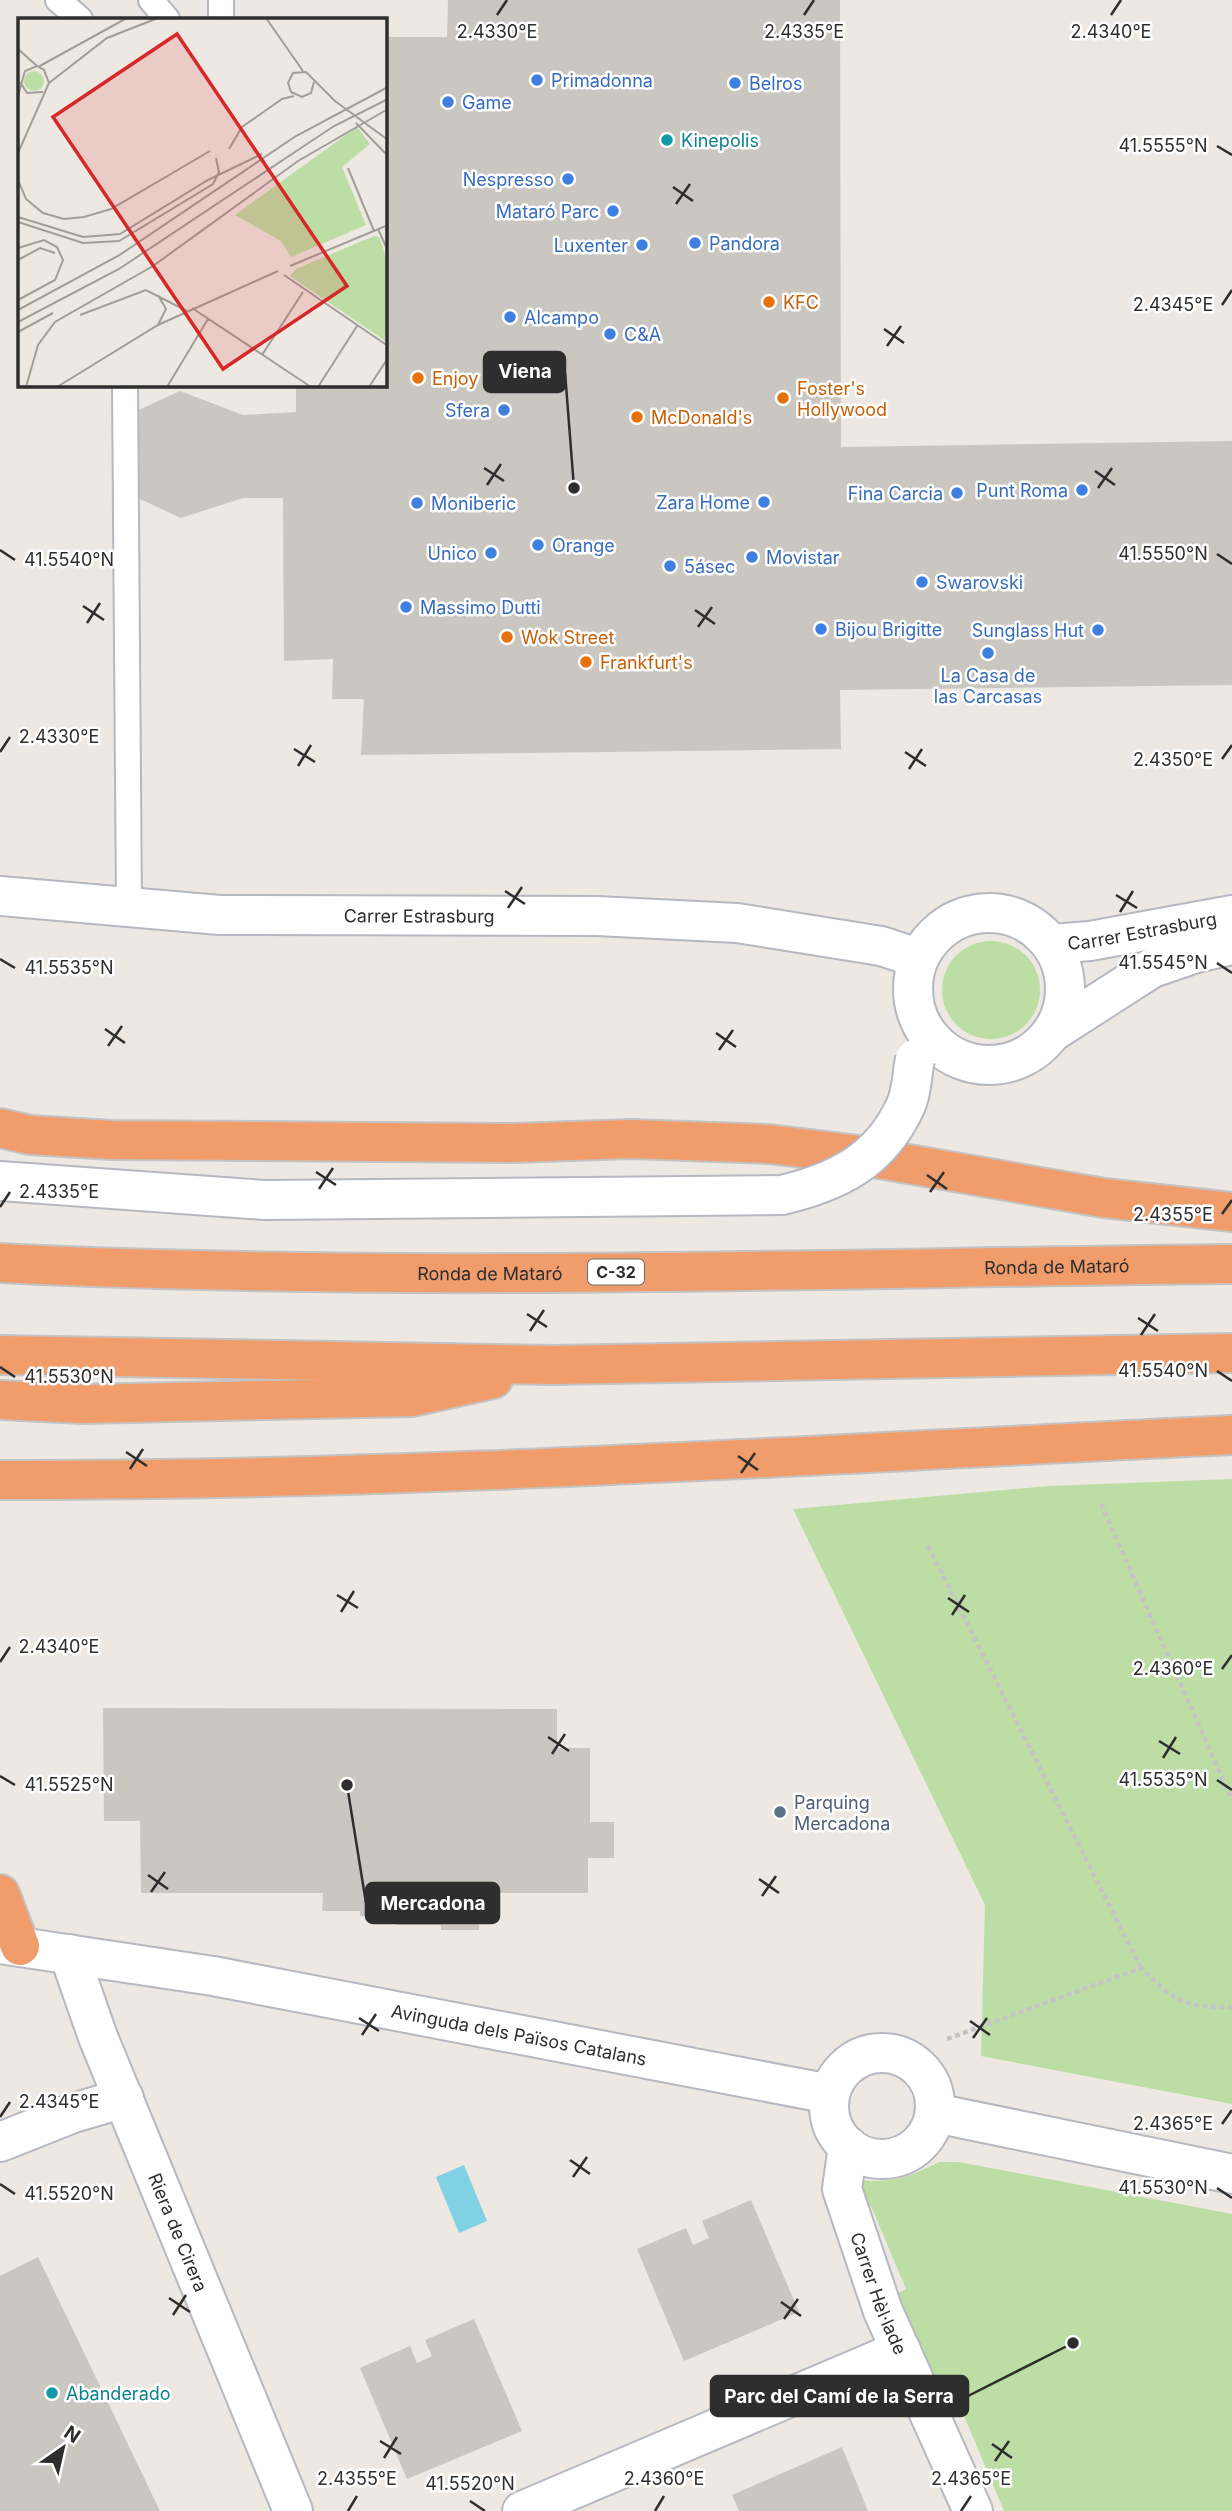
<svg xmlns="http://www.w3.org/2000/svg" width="1232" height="2511" viewBox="0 0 1232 2511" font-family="Inter,sans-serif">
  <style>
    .green { fill: #bcdea5 }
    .water { fill: #80d1e4 }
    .building { fill: #cac6c0 }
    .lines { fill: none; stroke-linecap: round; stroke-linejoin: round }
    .lane-casing { stroke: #b5b8c0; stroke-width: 28 }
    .street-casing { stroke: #b5b8c0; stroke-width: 42 }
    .secondary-casing { stroke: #b5b8c0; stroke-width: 42 }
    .highway-casing { stroke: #c4c4c4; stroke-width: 42 }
    .path { stroke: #c4c4c4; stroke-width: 4.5; stroke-dasharray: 5 3.5; stroke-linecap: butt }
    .lane { stroke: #fff; stroke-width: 24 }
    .street { stroke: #fff; stroke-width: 38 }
    .secondary { stroke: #fff; stroke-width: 38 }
    .highway { stroke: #f09c6b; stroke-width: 38 }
    .street-bridge-casing { stroke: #b5b8c0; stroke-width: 42; stroke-linecap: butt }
    .street-bridge { stroke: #fff; stroke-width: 38 }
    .ticks { fill: none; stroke: #2e2e2e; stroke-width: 2.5 }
    .shop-dot { fill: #3f7fe0; stroke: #fff; stroke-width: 2.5 }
    .culture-dot { fill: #0f9aa8; stroke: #fff; stroke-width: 2.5 }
    .food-dot { fill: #e8710a; stroke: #fff; stroke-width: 2.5 }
    .service-dot { fill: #5c6f8a; stroke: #fff; stroke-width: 2.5 }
    .labels { text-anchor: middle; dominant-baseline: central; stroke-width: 5; stroke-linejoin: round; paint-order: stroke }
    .shield { fill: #fff; stroke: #6d6d6d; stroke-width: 2 }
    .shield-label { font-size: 16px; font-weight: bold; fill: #2e2e2e }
    .shop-label { font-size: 18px; fill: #366cbe; stroke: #fff; text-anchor: start }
    .culture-label { font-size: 18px; fill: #0d838f; stroke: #fff; text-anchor: start }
    .food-label { font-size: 18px; fill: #c56008; stroke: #fff; text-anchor: start }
    .street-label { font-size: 18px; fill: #2e2e2e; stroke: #fff }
    .service-label { font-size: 18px; fill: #4e5e75; stroke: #fff; text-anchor: start }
    .inset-road { fill: none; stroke: #a19e9a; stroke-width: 2 }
    .view { fill: #d62828; fill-opacity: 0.15; stroke: #d62828; stroke-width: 3.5 }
    .inset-edge { fill: none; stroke: #2e2e2e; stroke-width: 3.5 }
    .ticks-label { font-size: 18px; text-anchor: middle; fill: #2e2e2e; stroke: #fff; stroke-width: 5; stroke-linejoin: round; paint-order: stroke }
    .leader { fill: none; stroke: #2e2e2e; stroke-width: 2.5 }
    .callout-dot { fill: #2e2e2e; stroke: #fff; stroke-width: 2.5 }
    .callout { fill: #2e2e2e; stroke: #2e2e2e; stroke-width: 2.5 }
    .callout-label { font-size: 19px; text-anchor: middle; font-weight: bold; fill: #fff }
  </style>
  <rect width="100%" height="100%" fill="#eee8e2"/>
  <path class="green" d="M942 990a49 49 0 1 1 98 0a49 49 0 1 1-98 0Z
    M1232,1479V2104L981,2056L985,1905L793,1509L1049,1486Z
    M939,2162H959L1232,2214V2511H1004L954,2392L939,2398L894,2295L906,2289L871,2206L861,2209L852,2179C889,2184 906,2179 939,2162Z"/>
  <path class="water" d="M464,2165L487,2221L459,2233L436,2177Z"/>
  <path class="building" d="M448,0H840L841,447L1232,441V685L840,690L841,749L361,755L364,699H332L333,659L284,661L283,498H243L181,518L129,494L128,415L180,391L243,415L296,412V385H385V37H447Z
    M103,1708L557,1709V1748H590V1822H614V1858H588V1893H479V1930H441V1925H396V1916H360V1911H322L323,1893H141L140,1821H104Z
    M751,2200L799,2312L684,2361L637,2249L686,2228L693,2245L709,2238L702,2221Z
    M38,2257L160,2511H0V2276Z
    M474,2319L522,2431L407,2479L360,2368L410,2346L417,2363L432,2356L425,2340Z
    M842,2447L868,2511H739L732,2495Z"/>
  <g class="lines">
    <g class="lane-casing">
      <path id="lane" d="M58,0L80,19
        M151,0L167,19
        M221,0V19
        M125,385L129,909"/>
    </g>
    <g class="street-casing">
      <g id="street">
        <path id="s1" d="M0,896L220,915L597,916L737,923L881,946L918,958"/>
        <circle cx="989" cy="989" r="76"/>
        <path id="s2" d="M1052,944L1090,941L1232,915"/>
        <path d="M1054,1031L1152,968L1196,953L1232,945"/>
        <path d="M0,1181L265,1200L782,1195"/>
        <path id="s3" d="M69,1954L98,2037L293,2511"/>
        <path d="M0,2142L73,2113L124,2098"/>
        <path id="s4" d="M848,2146L842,2189L883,2311L973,2511"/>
        <path d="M522,2511L901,2350"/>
      </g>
    </g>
    <g class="secondary-casing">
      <g id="secondary">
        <path id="s5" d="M0,1944L213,1976L830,2094"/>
        <circle cx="882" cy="2106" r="53"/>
        <path d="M935,2113L1232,2174"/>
      </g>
    </g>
    <g class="highway-casing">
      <g id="highway">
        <path d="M0,1128L30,1135L112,1140L513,1143L631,1139L769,1144L851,1154L1104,1198L1232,1212"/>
        <path id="s6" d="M0,1263C410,1283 821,1268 1232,1264"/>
        <path d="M0,1355L554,1365L1232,1353"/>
        <path d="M0,1400L82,1404L412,1397L493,1379"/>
        <path d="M0,1480C411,1481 821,1454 1232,1435"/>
        <path d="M0,1894L20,1946"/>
      </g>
    </g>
    <path class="path" d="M1101,1504L1232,1800
      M928,1546L1141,1968
      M947,2039L1141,1968C1177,2002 1182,2007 1232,2007"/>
    <use href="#lane" class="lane"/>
    <use href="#street" class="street"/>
    <use href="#secondary" class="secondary"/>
    <use href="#highway" class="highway"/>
    <g class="street-bridge-casing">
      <path id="street-bridge" d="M782,1195C837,1182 880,1161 905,1107C912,1093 912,1073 915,1059"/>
    </g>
    <use href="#street-bridge" class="street-bridge"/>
  </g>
  <path class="ticks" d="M497,15L507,0M804,15L814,0M1111,15L1121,0M1217,146L1232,155M673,187L693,201M676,204L690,184M1222,305L1232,290M884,329L904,343M887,346L901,326M484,468L504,481M1095,471L1115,485M487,485L501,464M1098,488L1112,468M0,550L15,560M1217,554L1232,564M83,606L104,620M695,610L715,624M87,623L100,603M698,627L712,607M294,749L315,762M0,752L10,737M905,752L926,766M1222,759L1232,745M298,766L311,745M909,769L922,749M505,891L525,904M1116,895L1137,908M508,908L522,887M1120,912L1133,891M0,959L15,968M1217,963L1232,973M105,1029L125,1043M716,1033L736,1047M108,1046L122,1026M719,1050L733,1030M316,1172L336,1185M927,1175L947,1189M319,1189L333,1168M930,1192L944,1172M0,1207L10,1192M1222,1214L1232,1200M527,1314L547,1327M1138,1318L1158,1331M530,1331L544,1310M1141,1335L1155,1314M0,1367L15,1377M1217,1371L1232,1381M126,1452L147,1466M738,1456L758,1470M130,1469L143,1449M741,1473L755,1453M337,1595L358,1608M948,1598L969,1612M341,1612L354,1591M952,1615L965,1595M0,1662L10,1647M1222,1669L1232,1655M548,1737L569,1751M1159,1741L1180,1754M552,1754L565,1734M1163,1758L1176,1737M0,1776L15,1785M1217,1780L1232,1790M148,1875L168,1889M759,1879L779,1893M151,1892L165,1872M762,1896L776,1876M359,2018L379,2031M970,2021L990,2035M362,2035L376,2014M973,2038L987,2018M0,2117L10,2102M1222,2124L1232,2110M570,2160L590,2174M573,2177L587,2157M0,2184L15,2194M1217,2188L1232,2198M169,2298L190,2312M781,2302L801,2316M173,2315L186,2295M784,2319L798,2299M380,2441L401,2454M992,2444L1012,2458M384,2458L397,2437M995,2461L1009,2441M470,2501L485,2511M348,2511L357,2496M655,2511L664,2496M961,2511L971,2496"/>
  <g class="shop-dot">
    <circle cx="537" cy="80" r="7"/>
    <circle cx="735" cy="83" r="7"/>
    <circle cx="448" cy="102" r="7"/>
    <circle cx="568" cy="179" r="7"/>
    <circle cx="613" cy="211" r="7"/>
    <circle cx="695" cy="243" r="7"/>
    <circle cx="642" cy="245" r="7"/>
    <circle cx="510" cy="317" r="7"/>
    <circle cx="610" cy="334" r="7"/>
    <circle cx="504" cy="410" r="7"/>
    <circle cx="1082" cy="490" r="7"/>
    <circle cx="957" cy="493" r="7"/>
    <circle cx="764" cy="502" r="7"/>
    <circle cx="417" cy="503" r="7"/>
    <circle cx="538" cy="545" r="7"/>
    <circle cx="491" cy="553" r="7"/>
    <circle cx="752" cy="557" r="7"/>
    <circle cx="670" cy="566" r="7"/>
    <circle cx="922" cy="582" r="7"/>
    <circle cx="406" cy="607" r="7"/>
    <circle cx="821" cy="629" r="7"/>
    <circle cx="1098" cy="630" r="7"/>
    <circle cx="988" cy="653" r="7"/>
  </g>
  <g class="culture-dot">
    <circle cx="667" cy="140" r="7"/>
    <circle cx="52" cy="2393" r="7"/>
  </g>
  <g class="food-dot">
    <circle cx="769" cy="302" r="7"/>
    <circle cx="418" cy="378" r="7"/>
    <circle cx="783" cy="398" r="7"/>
    <circle cx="637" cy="417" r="7"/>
    <circle cx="507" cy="637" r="7"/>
    <circle cx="586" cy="662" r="7"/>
  </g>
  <circle class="service-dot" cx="780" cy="1812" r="7"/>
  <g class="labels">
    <rect class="shield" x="588" y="1259.5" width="56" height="25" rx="5"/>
    <g class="shield-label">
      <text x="616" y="1272">C-32</text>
    </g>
    <g class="shop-label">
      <text x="551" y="80">Primadonna</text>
      <text x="749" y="83">Belros</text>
      <text x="462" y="102">Game</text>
      <text x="554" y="179" text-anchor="end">Nespresso</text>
      <text x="599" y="211" text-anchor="end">Mataró Parc</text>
      <text x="709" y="243">Pandora</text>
      <text x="628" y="245" text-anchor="end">Luxenter</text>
      <text x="524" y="317">Alcampo</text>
      <text x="624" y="334">C&amp;A</text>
      <text x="490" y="410" text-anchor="end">Sfera</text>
      <text x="1068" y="490" text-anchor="end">Punt Roma</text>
      <text x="943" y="493" text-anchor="end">Fina Carcia</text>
      <text x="750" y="502" text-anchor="end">Zara Home</text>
      <text x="431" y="503">Moniberic</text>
      <text x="552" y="545">Orange</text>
      <text x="477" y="553" text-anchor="end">Unico</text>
      <text x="766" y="557">Movistar</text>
      <text x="684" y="566">5ásec</text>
      <text x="936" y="582">Swarovski</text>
      <text x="420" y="607">Massimo Dutti</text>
      <text x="835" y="629">Bijou Brigitte</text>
      <text x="1084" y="630" text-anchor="end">Sunglass Hut</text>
      <text x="988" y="675" text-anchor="middle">La Casa de<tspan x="988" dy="21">las Carcasas</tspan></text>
    </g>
    <g class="culture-label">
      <text x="681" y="140">Kinepolis</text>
      <text x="66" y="2393">Abanderado</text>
    </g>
    <g class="food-label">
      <text x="783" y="302">KFC</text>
      <text x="432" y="378">Enjoy</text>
      <text x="797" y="388">Foster's<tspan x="797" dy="21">Hollywood</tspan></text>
      <text x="651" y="417">McDonald's</text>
      <text x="521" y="637">Wok Street</text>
      <text x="600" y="662">Frankfurt's</text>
    </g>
    <g class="street-label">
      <text stroke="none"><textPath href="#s1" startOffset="420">Carrer Estrasburg</textPath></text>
      <text stroke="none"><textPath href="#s2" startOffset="91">Carrer Estrasburg</textPath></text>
      <text stroke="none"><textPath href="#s6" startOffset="1057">Ronda de Mataró</textPath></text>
      <text stroke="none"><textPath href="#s6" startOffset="490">Ronda de Mataró</textPath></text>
      <text stroke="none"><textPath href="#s5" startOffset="527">Avinguda dels Països Catalans</textPath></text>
      <text stroke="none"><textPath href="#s3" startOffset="299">Riera de Cirera</textPath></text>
      <text stroke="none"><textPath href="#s4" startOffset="154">Carrer Hèl·lade</textPath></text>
    </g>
    <g class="service-label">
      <text x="794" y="1802">Parquing<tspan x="794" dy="21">Mercadona</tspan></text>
    </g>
  </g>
  <g transform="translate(18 18)">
    <rect width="369" height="369" fill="#eee8e2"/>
    <path d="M6 63a10 10 0 1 1 20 0a10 10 0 1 1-20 0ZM339,109L352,126L324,149L348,207L273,239L263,223L217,197ZM356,218L361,219L369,241V324L272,258L278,251Z" fill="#bcdea5"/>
    <path class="inset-road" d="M248,0L285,53M0,31L19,48M20,49L109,0M2,64L9,75L25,74M296,64L293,75L284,79L273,74L270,65L275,55L288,54L318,84M31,65L89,20L140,0M0,78L7,53L19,48L26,52L31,65L0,135M317,83L370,122M338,105L370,138M211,131L224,109L264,81L276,78M330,150L356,213M0,162L8,181L25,195L46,201L66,199L93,191L192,133M0,199L65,219L102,216L190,162L244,136M0,204L65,225L101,223L195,166L201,154L198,140M360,211L370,233M0,230L26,222L39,229L45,242L37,262L0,282M0,242L22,230L37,235M272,248L370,207M266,257L370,328M140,277L148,291L140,307M174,290L293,369M0,292L100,238L278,118L370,69M62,297L128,272L169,293M0,304L101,251L316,108L370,81M0,314L35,295M244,337L285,274M8,369L20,327L37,304L135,248L280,143L370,91M39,369L140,307L260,253M149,369L190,301M300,369L339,308M351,369L370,340"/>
    <path class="view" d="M159,16L329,268L205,351L35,99Z"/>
    <rect width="369" height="369" class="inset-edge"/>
  </g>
  <g class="ticks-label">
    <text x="497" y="38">2.4330°E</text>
    <text x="804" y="38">2.4335°E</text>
    <text x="1111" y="38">2.4340°E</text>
    <text x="1163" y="152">41.5555°N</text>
    <text x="1173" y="311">2.4345°E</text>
    <text x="1163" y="560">41.5550°N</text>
    <text x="69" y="566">41.5540°N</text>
    <text x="59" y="743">2.4330°E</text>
    <text x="1173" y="766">2.4350°E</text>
    <text x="1163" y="969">41.5545°N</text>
    <text x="69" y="974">41.5535°N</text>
    <text x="59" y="1198">2.4335°E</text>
    <text x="1173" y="1221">2.4355°E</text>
    <text x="1163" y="1377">41.5540°N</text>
    <text x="69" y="1383">41.5530°N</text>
    <text x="59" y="1653">2.4340°E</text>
    <text x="1173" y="1675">2.4360°E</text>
    <text x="1163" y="1786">41.5535°N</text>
    <text x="69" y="1791">41.5525°N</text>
    <text x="59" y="2108">2.4345°E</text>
    <text x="1173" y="2130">2.4365°E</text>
    <text x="1163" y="2194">41.5530°N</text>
    <text x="69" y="2200">41.5520°N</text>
    <text x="357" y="2485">2.4355°E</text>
    <text x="664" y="2485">2.4360°E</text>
    <text x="971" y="2485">2.4365°E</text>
    <text x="470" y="2490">41.5520°N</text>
  </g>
  <path class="leader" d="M574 488L565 372M347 1785L366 1903M1073 2343L968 2396"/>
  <g class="callout-dot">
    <circle cx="574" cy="488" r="7"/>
    <circle cx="347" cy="1785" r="7"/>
    <circle cx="1073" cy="2343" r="7"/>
  </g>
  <g class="callout">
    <rect x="484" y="352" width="81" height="40" rx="7"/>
    <rect x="366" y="1883" width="133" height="40" rx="7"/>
    <rect x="711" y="2376" width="257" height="40" rx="7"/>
  </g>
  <g class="callout-label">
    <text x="525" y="378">Viena</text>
    <text x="433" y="1910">Mercadona</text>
    <text x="839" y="2403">Parc del Camí de la Serra</text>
  </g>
  <g transform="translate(63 2448) rotate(34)" stroke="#ffffff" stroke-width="5" paint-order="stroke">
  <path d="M0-5L12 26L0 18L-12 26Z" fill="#2e2e2e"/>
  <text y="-10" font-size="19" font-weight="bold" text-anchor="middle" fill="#2e2e2e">N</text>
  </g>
</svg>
